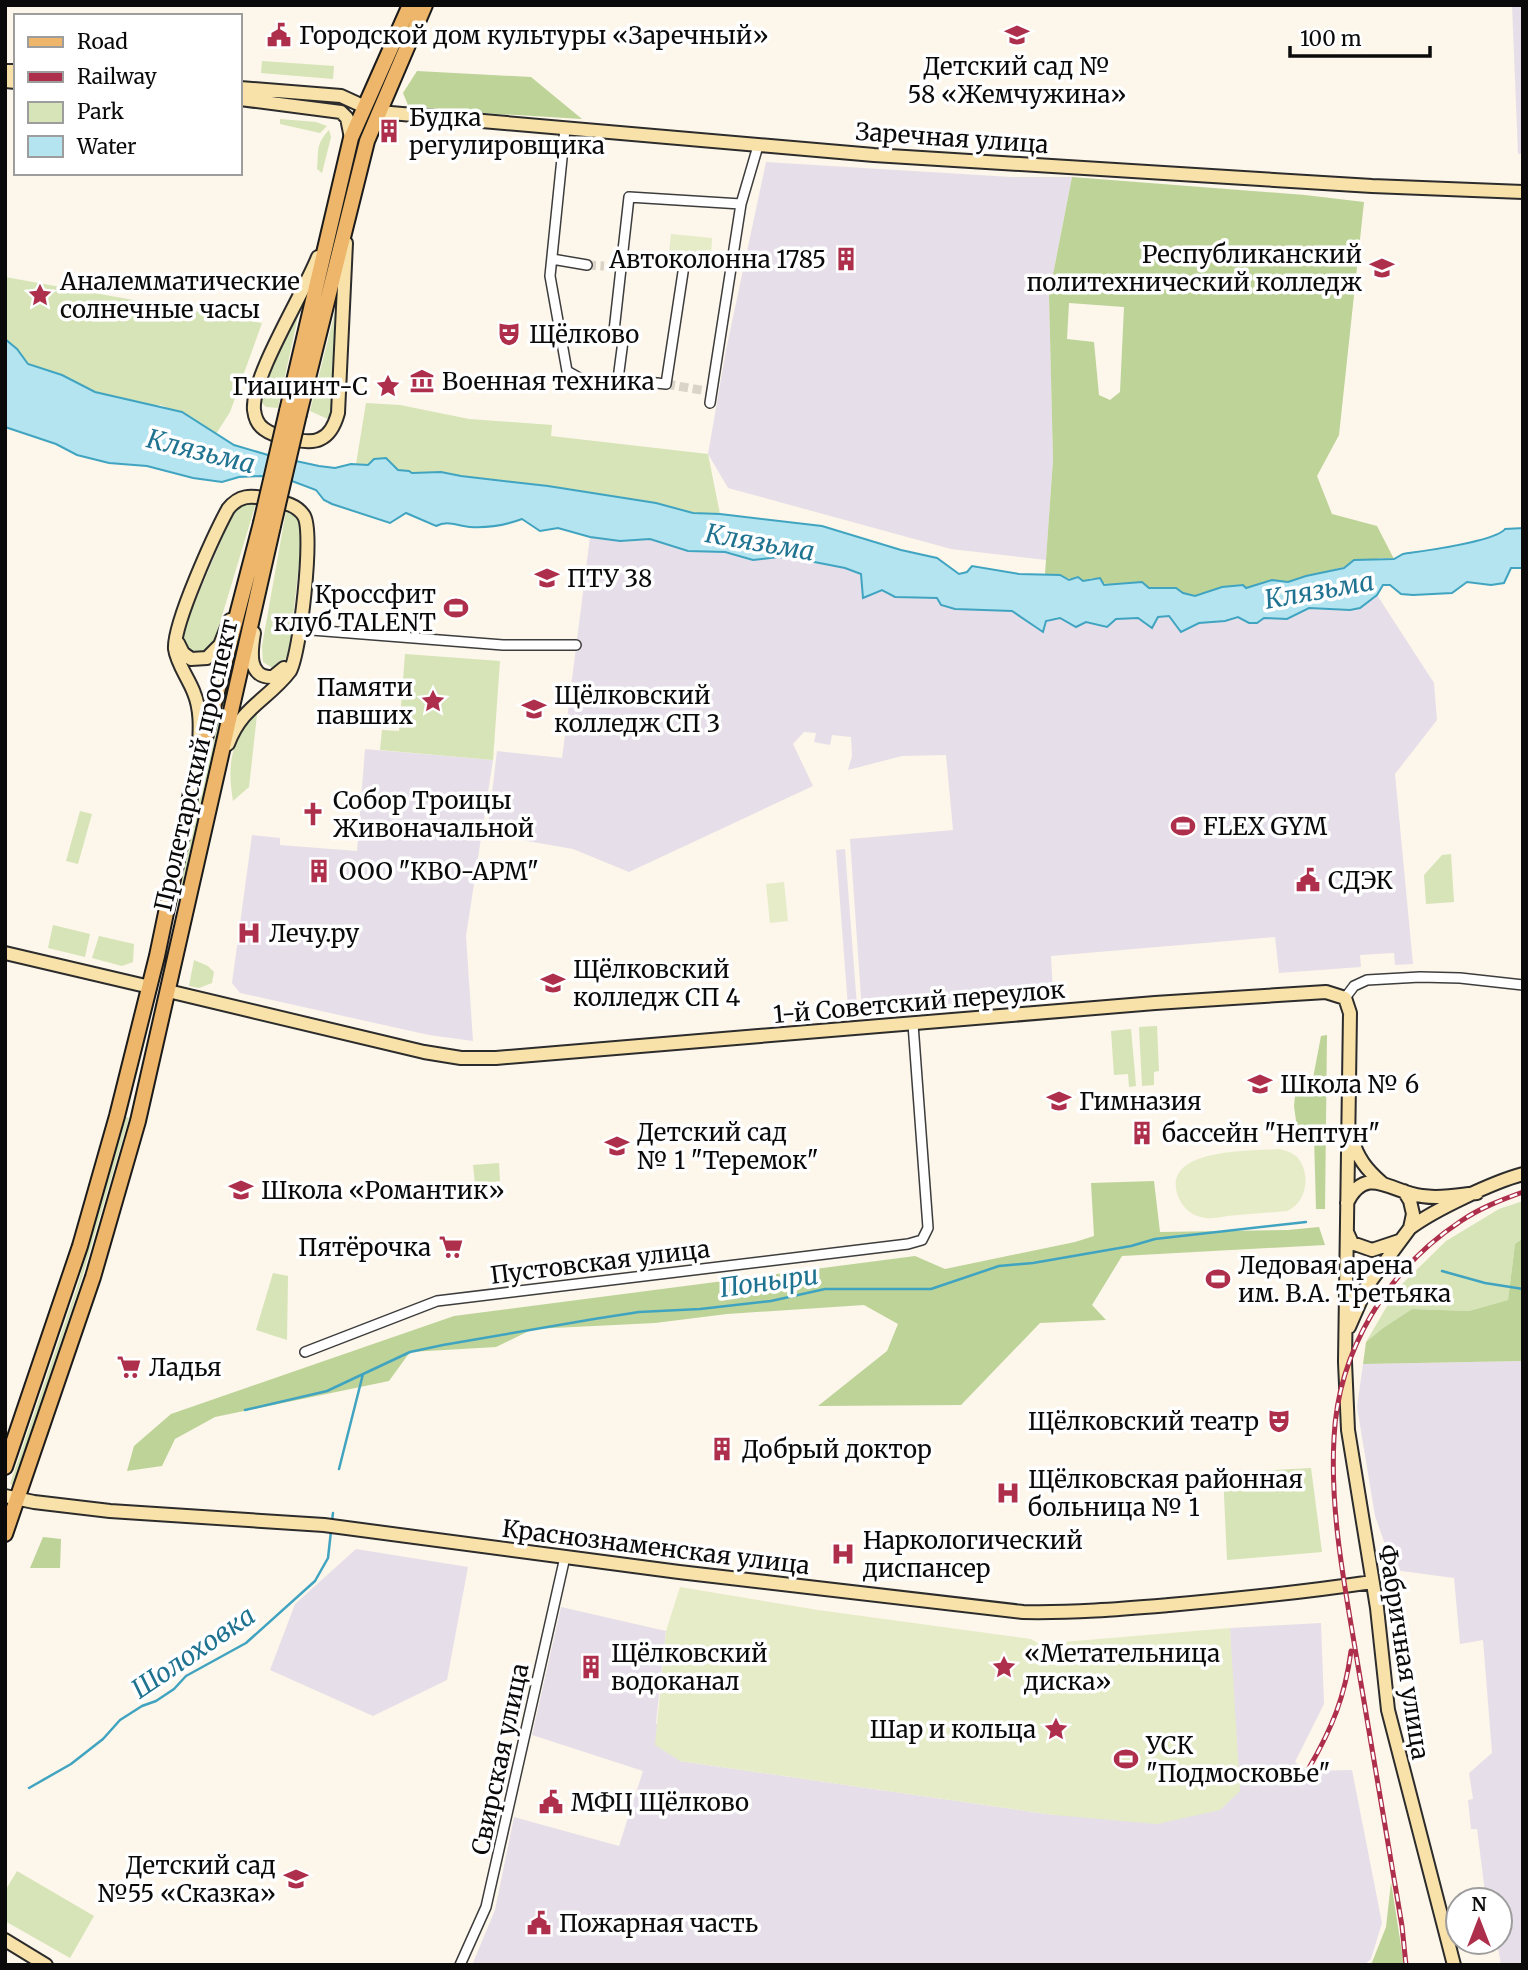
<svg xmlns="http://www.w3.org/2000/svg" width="1528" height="1970" viewBox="0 0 1528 1970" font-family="Merriweather,serif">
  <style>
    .industrial { fill: #e6dfe9 }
    .green { fill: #d6e4b7 }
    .forest { fill: #bdd398; fill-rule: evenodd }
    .pitch { fill: #e6ecc8 }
    .water { fill: #b3e4f0; stroke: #40a4c1; stroke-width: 2 }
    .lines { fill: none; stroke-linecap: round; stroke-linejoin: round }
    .stream { stroke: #40a4c1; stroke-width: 2.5 }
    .street-tunnel { stroke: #d9d3c8; stroke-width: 9; stroke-dasharray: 9 4.5; stroke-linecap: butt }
    .street-casing { stroke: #3d3d3d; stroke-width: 12 }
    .secondary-casing { stroke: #2c2c2c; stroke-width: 16 }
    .primary-casing { stroke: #1b1b1b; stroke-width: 18 }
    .street { stroke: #fff; stroke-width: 9 }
    .secondary { stroke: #f8e2aa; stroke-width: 12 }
    .primary { stroke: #edb66a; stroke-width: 14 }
    .rail-casing { stroke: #ae2f4b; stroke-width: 5 }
    .rail { stroke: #fff; stroke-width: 2.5; stroke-dasharray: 8; stroke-linecap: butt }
    .primary-bridge-casing { stroke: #1b1b1b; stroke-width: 18; stroke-linecap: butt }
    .primary-bridge { stroke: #edb66a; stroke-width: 14 }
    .labels { text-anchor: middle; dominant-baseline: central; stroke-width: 7; stroke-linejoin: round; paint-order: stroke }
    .poi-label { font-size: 24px; fill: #0a0a0a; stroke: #fff; text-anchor: start }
    .street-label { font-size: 24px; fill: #0a0a0a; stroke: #fff }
    .water-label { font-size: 26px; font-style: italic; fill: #1f7391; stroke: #fff }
  </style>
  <rect width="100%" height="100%" fill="#fdf6ea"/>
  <path class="industrial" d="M1512,5H1523V153L1518,154Z
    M766,162L1011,177H1072L1049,295L1053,460L1046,560L951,549L728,488L708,454L726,350Z
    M590,537L620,541L650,539L663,544L725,553L753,560L779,557L799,559L845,568L861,574L895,597L938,598L985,608L1012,611L1042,631L1046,621L1060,618L1097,625L1123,618L1169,616L1181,632L1199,623L1238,617L1287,619L1309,608L1350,610L1360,608L1377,595L1434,683L1437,720L1395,774L1413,964L1395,965L1394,953L1360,955L1361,967L1279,973L1275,937L1051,956L1053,995L862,1012L850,839L953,830L946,755L902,756L848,770L852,756L851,737L832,735L830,745L814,742L816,733L804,732L793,744L813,786L629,872L573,849L487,834L497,751L562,758Z
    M365,749L493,760L466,936L473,1041L429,1035L240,993L232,983L252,835L280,838V845L357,851Z
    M845,849L857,1006L848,1007L836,850Z
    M1523,1361V1965H1501L1497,1942H1500V1900H1486L1477,1829H1471L1468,1800L1473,1799L1469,1773L1492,1753L1483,1640L1460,1644L1454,1578L1394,1570L1375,1516L1357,1407L1363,1364Z
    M356,1549L468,1567L447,1680L373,1716L270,1670L295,1604Z
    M561,1607L666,1631L656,1723L680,1761L1054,1815L1232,1681L1230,1628L1321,1623L1324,1704L1295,1762L1307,1771L1352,1770L1382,1923L1371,1959L1364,1965H472L495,1910L514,1817L619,1846L643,1771L532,1735Z"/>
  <path class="green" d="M262,61L334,66L333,79L261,73Z
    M280,119L316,122L327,126L320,133L280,124Z
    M329,130L331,137L322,173L317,169C319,151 315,145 329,130Z
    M5,277L262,323L230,412L216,434L201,423L161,405L149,406L95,392L62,375L28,364L17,349L5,339Z
    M336,308L333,400L330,420L310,411Z
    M299,312L278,408L266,407L260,401L272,365Z
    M366,403L400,405L469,419L552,425L551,436L708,454L720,514L693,513L656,503L548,486L461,476L441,472L412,473L409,471L398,470L386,458H381L368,465L356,464Z
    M250,502L256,503L215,639L205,650L199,653L189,648L183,639L186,623L230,520L239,507Z
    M286,511C298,517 301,523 302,536L290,645C287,656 285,666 274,669L263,662L262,646Z
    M405,654L500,661L493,760L380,750L382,730L399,731Z
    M233,660L234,661L179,907L184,866Z
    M258,706L249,787L233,801C226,759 233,740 258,706Z
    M80,811L92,814L78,864L66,861Z
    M1451,854L1454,902L1426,904L1424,875L1442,855Z
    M53,925L90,934L85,957L48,948Z
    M99,936L134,944L133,962L122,966L92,958Z
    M194,960L208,966L214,972L212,983L199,988L189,986Z
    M1157,1026L1159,1071L1154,1072V1085L1142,1086L1139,1027Z
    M1131,1029L1136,1086L1129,1087L1128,1074L1114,1075L1111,1031Z
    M126,1117L129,1118L79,1288L13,1485L10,1484L77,1287Z
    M499,1163L500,1181L475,1184L473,1165Z
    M1523,1201V1238L1515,1244L1508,1300L1469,1311L1412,1309L1383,1328L1366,1342L1397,1289L1446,1241L1499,1209Z
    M273,1273L288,1276L287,1340L256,1330Z
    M1311,1468L1322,1552L1227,1560L1223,1473Z
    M17,1871L94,1916L70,1958L5,1921V1891Z"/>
  <path class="forest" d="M417,71L531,77L582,119L417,109L408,105L403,93Z
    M1072,177L1305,195L1364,202L1339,435L1317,476L1332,514L1377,526L1394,559L1381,558L1306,576L1288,582L1272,580L1245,588L1243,585L1222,587L1195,596L1183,593L1176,588H1149L1142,582C1123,585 1109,588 1092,578L1083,581L1045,574L1053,460L1049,295ZM1069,303L1124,307L1120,392L1110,400L1099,395L1094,342L1067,339Z
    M1327,1035L1325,1209H1316L1314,1136L1297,1128L1294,1106L1296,1086L1313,1078L1321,1036Z
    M1154,1181L1160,1232L1288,1230L1319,1227L1325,1245L1122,1256L1092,1305L1106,1320L1040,1323L961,1405L818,1406L887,1351L898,1324L864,1305L727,1314L655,1323L533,1329L496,1347L410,1352L389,1381L215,1417L175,1439L162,1466L127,1471L134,1446L171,1414L454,1316L915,1256L945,1269L1075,1242L1094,1236L1091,1183Z
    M1523,1238V1361L1363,1364L1366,1342L1383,1328L1412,1309L1469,1311L1508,1300L1515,1244Z
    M43,1537L61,1539L60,1568H30Z
    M1391,1882L1404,1965H1371L1386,1927Z"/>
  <path class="pitch" d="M671,234L712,238L711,256L669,253Z
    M784,882L788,921L770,923L766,884Z
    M1280,1149C1286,1151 1291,1152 1296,1156C1312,1172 1307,1203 1287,1211C1267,1213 1247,1214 1227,1216C1221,1217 1212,1219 1206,1218C1193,1217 1182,1208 1178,1196C1160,1147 1254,1151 1280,1149Z
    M680,1587L818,1610L1031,1639L1039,1644L1230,1628L1240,1791L1220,1810L1157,1824L1054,1815L680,1761L655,1745L666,1631Z"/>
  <path class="water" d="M5,339L17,349L28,364L62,375L95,392L182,412L234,445L268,455L319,466L335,468L351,464L368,465L374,459L386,458L398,470L409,471L412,473L441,472L461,476L548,486L656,503L693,513L720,514L822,526L901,550L937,558L959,574L967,572L972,566L1019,574L1060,575L1069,580L1078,577L1083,581L1100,578L1104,585L1142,582L1149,588H1176L1183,593L1195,596L1222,587L1243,585L1246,588L1272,580L1288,582L1306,576L1344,568L1354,560L1394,559L1403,554C1422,551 1495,542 1505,529L1523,528V568H1511L1504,583L1491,585L1467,582L1452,593L1413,595L1401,594L1390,585H1383L1377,595L1360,608L1350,610L1309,608L1287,619L1264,618L1257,623H1249L1238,617L1225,621L1199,623L1181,632L1169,616L1158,617L1152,628L1138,618L1116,619L1107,627L1086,622L1076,627L1060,618L1046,621L1043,632L1012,611L955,609L941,605L937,598L895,597L882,590L863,598L861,574L845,568L799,559L779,557L753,560L725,552L688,551L650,539L620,541L590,537L558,528L540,531L522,519C506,525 487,528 470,527C457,526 448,520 436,526L406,513L390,523L332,504L324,500L316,490L292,481L261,476L239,477L222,482L193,478L147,466L109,463L77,455L56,444L5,427Z"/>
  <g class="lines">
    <path class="stream" d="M1442,1271L1485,1283L1523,1289
      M245,1410L327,1391L410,1352L443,1345L594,1319L639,1312L700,1309L771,1301L825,1289H931L999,1266L1033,1263L1131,1246L1155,1239L1306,1222
      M339,1469L363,1374
      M332,1521L333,1513
      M29,1788L71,1764L103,1739L120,1720L142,1706L156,1701L174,1689L186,1676L246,1643L315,1581L328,1558L331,1531"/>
    <path class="street-tunnel" d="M587,265L604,266
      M666,384L712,392"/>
    <g class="street-casing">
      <path id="street" d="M565,129L550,276L567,371L581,379H618L623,341L614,331L629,197L741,204L758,146
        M552,259L587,265
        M618,379L666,384L685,259L732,262
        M710,403L741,204
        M299,629L503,645H576
        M1345,998L1354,986L1367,980L1420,977L1460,978L1523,985
        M305,1352L437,1301L908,1244L922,1240L928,1228L913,1024
        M460,1965L486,1907L565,1557"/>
    </g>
    <g class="secondary-casing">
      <path id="secondary" d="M5,71H16
        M5,81L16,82
        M240,88L341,96L365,107
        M240,99L341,112L347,118L351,138
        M379,112L874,155L1372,186L1523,192
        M318,257C304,293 251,377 254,410C255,418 258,425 264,429C274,437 309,445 320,439C330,435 335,424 338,413L346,243
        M254,633C251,651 247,678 273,677L284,668
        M178,643L183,653L191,659L207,658L220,645L230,620
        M199,746C200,728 201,710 194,693C189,679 177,664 175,649C173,624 215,533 228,509C239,495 251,495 267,499C280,502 296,503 304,516C314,533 300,653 290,671C268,700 242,706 228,744
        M5,953L150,987
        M168,991L424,1052L461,1058H496L1155,1003L1326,992L1345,998L1350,1013L1345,1362L1348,1430L1377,1608L1388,1710L1454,1965
        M1352,1138C1357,1158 1367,1170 1382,1183
        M1347,1203C1366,1163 1392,1193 1422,1196C1441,1199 1459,1195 1477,1193
        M1410,1228C1434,1210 1493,1182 1523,1174
        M1347,1232L1352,1243L1372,1250L1399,1241
        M1349,1327L1367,1286L1410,1228L1413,1214L1410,1201L1404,1191
        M5,1496L34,1502L110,1511L324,1525L679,1572L1023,1612C1072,1613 1120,1609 1169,1605C1237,1599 1305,1592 1372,1582
        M5,1940L46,1965"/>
    </g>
    <g class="primary-casing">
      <path id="primary" d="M287,411L351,138L410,5
        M299,414L367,141L425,5
        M5,1467L80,1246L117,1116L157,956L192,788L261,523
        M5,1534L93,1277L138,1121L273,526"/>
    </g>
    <use href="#street" class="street"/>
    <use href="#secondary" class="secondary"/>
    <use href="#primary" class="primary"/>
    <g class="rail-casing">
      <path id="rail" d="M1309,1768C1332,1728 1345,1697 1351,1651
        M1406,1965L1402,1926C1387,1835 1371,1745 1356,1654C1344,1582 1330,1511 1334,1438C1338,1350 1388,1269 1461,1221C1480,1208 1501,1200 1523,1192"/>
    </g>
    <use href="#rail" class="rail"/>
    <g class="primary-bridge-casing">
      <path id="primary-bridge" d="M261,523L287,411
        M273,526L299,414"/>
    </g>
    <use href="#primary-bridge" class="primary-bridge"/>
  </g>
  <defs>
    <g id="civic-bare" transform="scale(1.89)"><path d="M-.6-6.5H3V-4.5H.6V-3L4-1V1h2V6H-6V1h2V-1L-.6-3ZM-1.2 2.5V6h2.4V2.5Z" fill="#ae2f4b" stroke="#fff" stroke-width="2.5" paint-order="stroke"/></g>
    <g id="school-bare" transform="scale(1.89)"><path d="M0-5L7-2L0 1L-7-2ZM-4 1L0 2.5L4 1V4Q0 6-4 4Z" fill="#ae2f4b" stroke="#fff" stroke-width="2.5" paint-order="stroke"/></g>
    <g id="building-bare" transform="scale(1.89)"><path d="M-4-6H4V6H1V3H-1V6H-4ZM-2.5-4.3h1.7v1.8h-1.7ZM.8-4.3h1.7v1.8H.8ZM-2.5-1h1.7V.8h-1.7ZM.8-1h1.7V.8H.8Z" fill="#ae2f4b" stroke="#fff" stroke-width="2.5" paint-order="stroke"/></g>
    <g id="university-bare" transform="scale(1.89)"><path d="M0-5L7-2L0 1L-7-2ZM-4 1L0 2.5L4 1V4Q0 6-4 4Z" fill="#ae2f4b" stroke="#fff" stroke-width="2.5" paint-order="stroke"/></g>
    <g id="sight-bare" transform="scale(1.89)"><path d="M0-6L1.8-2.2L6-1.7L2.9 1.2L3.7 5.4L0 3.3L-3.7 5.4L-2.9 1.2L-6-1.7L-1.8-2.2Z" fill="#ae2f4b" stroke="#fff" stroke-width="2.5" paint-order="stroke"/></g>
    <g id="theatre-bare" transform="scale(1.89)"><path d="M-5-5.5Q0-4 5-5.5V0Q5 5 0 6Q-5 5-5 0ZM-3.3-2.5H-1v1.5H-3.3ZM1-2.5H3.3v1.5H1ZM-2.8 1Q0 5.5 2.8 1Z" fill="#ae2f4b" stroke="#fff" stroke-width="2.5" paint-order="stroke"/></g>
    <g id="museum-bare" transform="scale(1.89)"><path d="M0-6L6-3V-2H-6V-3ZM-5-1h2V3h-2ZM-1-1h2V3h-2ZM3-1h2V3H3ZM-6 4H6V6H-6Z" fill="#ae2f4b" stroke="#fff" stroke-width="2.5" paint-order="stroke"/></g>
    <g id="stadium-bare" transform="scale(1.89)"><path d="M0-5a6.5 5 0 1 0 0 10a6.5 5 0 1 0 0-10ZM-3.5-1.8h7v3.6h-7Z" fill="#ae2f4b" stroke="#fff" stroke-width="2.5" paint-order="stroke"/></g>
    <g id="church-bare" transform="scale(1.89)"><path d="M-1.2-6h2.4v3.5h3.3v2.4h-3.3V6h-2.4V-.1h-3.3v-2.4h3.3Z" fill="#ae2f4b" stroke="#fff" stroke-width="2.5" paint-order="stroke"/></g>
    <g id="hospital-bare" transform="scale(1.89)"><path d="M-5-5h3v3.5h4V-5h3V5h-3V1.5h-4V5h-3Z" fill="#ae2f4b" stroke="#fff" stroke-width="2.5" paint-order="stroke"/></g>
    <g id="supermarket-bare" transform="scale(1.89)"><path d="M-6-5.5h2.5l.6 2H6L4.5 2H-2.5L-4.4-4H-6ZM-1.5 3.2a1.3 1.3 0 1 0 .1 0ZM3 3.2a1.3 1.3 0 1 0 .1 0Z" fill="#ae2f4b" stroke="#fff" stroke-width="2.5" paint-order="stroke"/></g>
  </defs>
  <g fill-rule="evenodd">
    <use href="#civic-bare" x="279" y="35"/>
    <use href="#school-bare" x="1017" y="35"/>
    <use href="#building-bare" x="389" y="131"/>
    <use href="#building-bare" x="846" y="259"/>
    <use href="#university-bare" x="1382" y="268"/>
    <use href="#sight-bare" x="40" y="295"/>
    <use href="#theatre-bare" x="509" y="334"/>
    <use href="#museum-bare" x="422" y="381"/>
    <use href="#sight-bare" x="388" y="386"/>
    <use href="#university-bare" x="547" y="578"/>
    <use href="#stadium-bare" x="456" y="608"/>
    <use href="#sight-bare" x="433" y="701"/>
    <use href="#university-bare" x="534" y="709"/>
    <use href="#church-bare" x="313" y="814"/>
    <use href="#stadium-bare" x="1183" y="826"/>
    <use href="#building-bare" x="319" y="871"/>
    <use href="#civic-bare" x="1308" y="880"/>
    <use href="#hospital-bare" x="249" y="933"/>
    <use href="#university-bare" x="553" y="983"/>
    <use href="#school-bare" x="1260" y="1084"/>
    <use href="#school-bare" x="1059" y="1101"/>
    <use href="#building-bare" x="1142" y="1133"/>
    <use href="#school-bare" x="617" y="1146"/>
    <use href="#school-bare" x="241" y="1190"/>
    <use href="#supermarket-bare" x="451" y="1247"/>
    <use href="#stadium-bare" x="1218" y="1279"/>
    <use href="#supermarket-bare" x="129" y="1367"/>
    <use href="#theatre-bare" x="1279" y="1421"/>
    <use href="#building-bare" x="722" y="1449"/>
    <use href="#hospital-bare" x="1008" y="1493"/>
    <use href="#hospital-bare" x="843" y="1554"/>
    <use href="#building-bare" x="591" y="1667"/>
    <use href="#sight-bare" x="1004" y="1667"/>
    <use href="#sight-bare" x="1056" y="1729"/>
    <use href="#stadium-bare" x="1126" y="1759"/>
    <use href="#civic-bare" x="551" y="1802"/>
    <use href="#school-bare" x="296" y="1879"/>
    <use href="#civic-bare" x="539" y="1923"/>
  </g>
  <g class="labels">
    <g class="poi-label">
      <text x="299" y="35">Городской дом культуры «Заречный»</text>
      <text x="1017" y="66" text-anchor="middle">Детский сад №<tspan x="1017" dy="28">58 «Жемчужина»</tspan></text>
      <text x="409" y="117">Будка<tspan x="409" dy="28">регулировщика</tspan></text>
      <text x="1362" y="254" text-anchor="end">Республиканский<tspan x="1362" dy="28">политехнический колледж</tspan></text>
      <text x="826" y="259" text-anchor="end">Автоколонна 1785</text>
      <text x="60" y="281">Аналемматические<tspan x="60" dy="28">солнечные часы</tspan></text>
      <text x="529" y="334">Щёлково</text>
      <text x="442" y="381">Военная техника</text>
      <text x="368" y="386" text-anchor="end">Гиацинт-С</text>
      <text x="567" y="578">ПТУ 38</text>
      <text x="436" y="594" text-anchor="end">Кроссфит<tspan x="436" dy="28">клуб TALENT</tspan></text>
      <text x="413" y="687" text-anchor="end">Памяти<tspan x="413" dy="28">павших</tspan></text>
      <text x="554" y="695">Щёлковский<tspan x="554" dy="28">колледж СП 3</tspan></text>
      <text x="333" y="800">Собор Троицы<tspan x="333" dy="28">Живоначальной</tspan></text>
      <text x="1203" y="826">FLEX GYM</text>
      <text x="339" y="871">ООО "КВО-АРМ"</text>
      <text x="1328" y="880">СДЭК</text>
      <text x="269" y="933">Лечу.ру</text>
      <text x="573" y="969">Щёлковский<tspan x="573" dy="28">колледж СП 4</tspan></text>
      <text x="1280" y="1084">Школа № 6</text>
      <text x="1079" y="1101">Гимназия</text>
      <text x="637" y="1132">Детский сад<tspan x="637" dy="28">№ 1 "Теремок"</tspan></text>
      <text x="1162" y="1133">бассейн "Нептун"</text>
      <text x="261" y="1190">Школа «Романтик»</text>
      <text x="431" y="1247" text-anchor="end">Пятёрочка</text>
      <text x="1238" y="1265">Ледовая арена<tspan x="1238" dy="28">им. В.А. Третьяка</tspan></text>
      <text x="149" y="1367">Ладья</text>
      <text x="1259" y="1421" text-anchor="end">Щёлковский театр</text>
      <text x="742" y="1449">Добрый доктор</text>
      <text x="1028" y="1479">Щёлковская районная<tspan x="1028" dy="28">больница № 1</tspan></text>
      <text x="863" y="1540">Наркологический<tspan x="863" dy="28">диспансер</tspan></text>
      <text x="611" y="1653">Щёлковский<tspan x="611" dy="28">водоканал</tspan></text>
      <text x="1024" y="1653">«Метательница<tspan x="1024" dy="28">диска»</tspan></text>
      <text x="1036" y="1729" text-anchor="end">Шар и кольца</text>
      <text x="1146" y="1745">УСК<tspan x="1146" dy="28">"Подмосковье"</tspan></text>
      <text x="571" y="1802">МФЦ Щёлково</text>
      <text x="276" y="1865" text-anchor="end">Детский сад<tspan x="276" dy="28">№55 «Сказка»</tspan></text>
      <text x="559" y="1923">Пожарная часть</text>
    </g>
    <g class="street-label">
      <text transform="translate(952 138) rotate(4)">Заречная улица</text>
      <text transform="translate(196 765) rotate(-77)">Пролетарский проспект</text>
      <text transform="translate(919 1002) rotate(-5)">1-й Советский переулок</text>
      <text transform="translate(600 1262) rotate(-7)">Пустовская улица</text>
      <text transform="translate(656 1547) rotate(7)">Краснознаменская улица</text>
      <text transform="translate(1404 1652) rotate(81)">Фабричная улица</text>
      <text transform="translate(500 1759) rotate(-78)">Свирская улица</text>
    </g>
    <g class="water-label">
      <text transform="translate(201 451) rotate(14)">Клязьма</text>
      <text transform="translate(760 542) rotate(10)">Клязьма</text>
      <text transform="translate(1319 590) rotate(-10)">Клязьма</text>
      <text transform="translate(769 1281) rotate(-8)">Поныри</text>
      <text transform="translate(193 1652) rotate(-34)">Шолоховка</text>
    </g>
  </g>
  <rect width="1528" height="1970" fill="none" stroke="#0a0a0a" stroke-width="14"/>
  <rect x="14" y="14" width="228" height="161" fill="#ffffff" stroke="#9d9d9d" stroke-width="2"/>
  <rect x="28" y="37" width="35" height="10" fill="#edb66a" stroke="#9d9d9d" stroke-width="2"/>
  <text x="77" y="49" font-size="21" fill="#0a0a0a">Road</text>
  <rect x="28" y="72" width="35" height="10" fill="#ae2f4b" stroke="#9d9d9d" stroke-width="2"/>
  <text x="77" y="84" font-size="21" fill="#0a0a0a">Railway</text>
  <rect x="28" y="102" width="35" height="21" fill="#d6e4b7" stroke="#9d9d9d" stroke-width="2"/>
  <text x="77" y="119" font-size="21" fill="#0a0a0a">Park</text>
  <rect x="28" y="136" width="35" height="21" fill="#b3e4f0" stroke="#9d9d9d" stroke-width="2"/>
  <text x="77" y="154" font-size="21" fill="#0a0a0a">Water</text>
  <g transform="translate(1479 1921)"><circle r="33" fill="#ffffff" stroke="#9d9d9d" stroke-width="2"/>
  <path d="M0-5L12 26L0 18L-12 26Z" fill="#ae2f4b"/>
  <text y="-10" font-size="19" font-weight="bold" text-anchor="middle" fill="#0a0a0a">N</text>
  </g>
  <path d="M1290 46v10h140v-10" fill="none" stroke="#0a0a0a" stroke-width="3.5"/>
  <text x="1300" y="46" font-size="21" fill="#0a0a0a" stroke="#ffffff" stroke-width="5" paint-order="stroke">100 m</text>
</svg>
